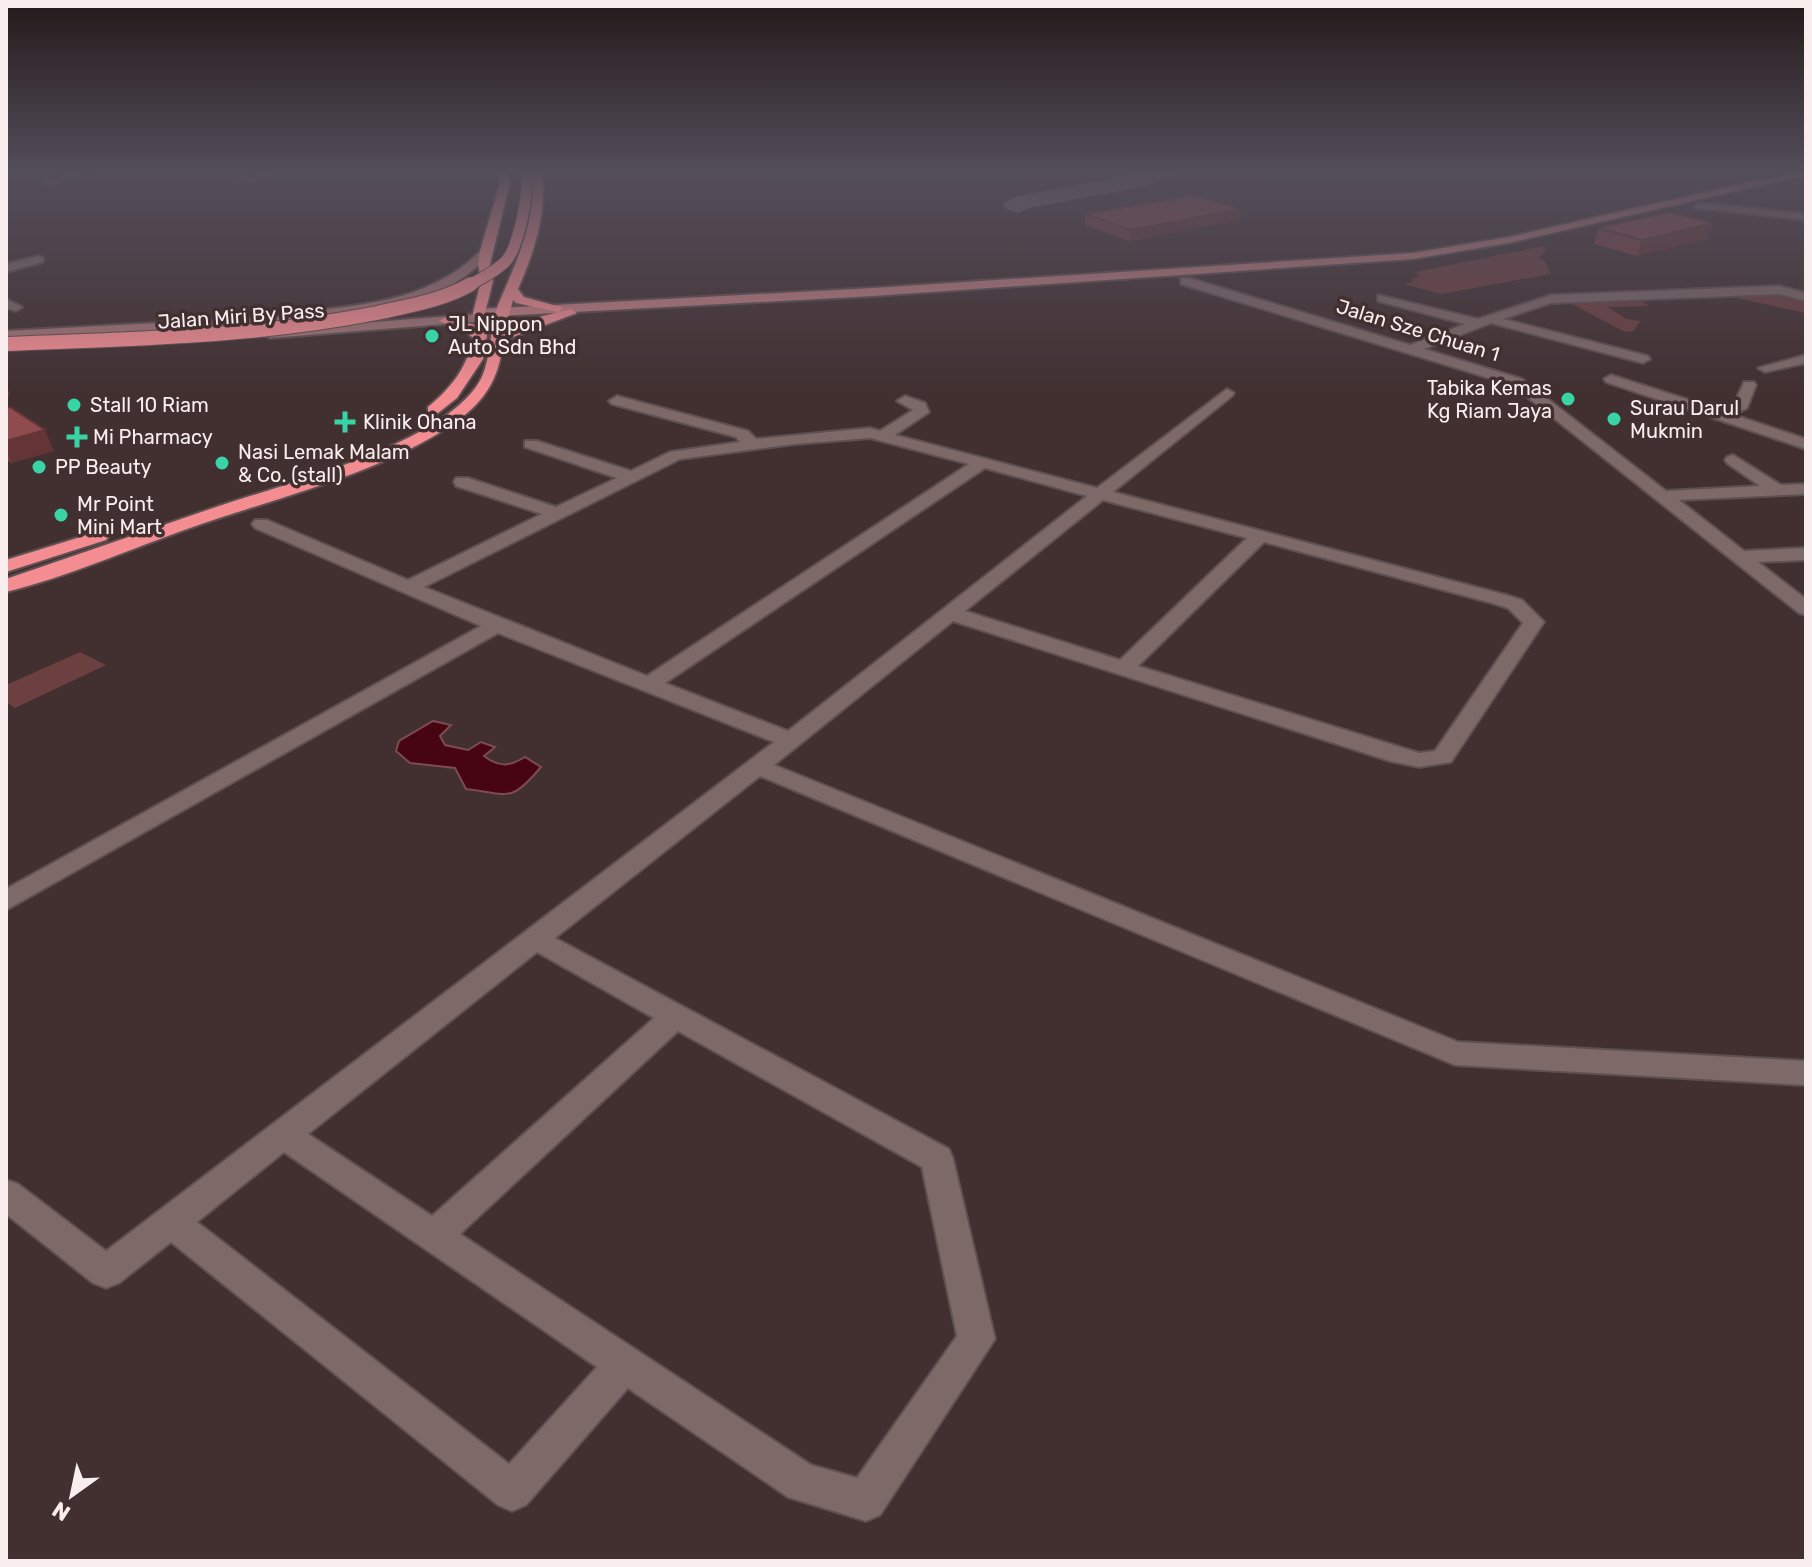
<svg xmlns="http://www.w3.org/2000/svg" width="1812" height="1567" viewBox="0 0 1812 1567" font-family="Rubik,sans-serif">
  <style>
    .green { fill: #6c3f40 }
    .water { fill: #460511; stroke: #7c4b53; stroke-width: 2 }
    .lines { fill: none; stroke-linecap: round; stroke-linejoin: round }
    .taxiway { fill: #847475; fill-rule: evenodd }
    .street-casing { stroke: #5e4f50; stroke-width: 4 }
    .secondary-casing { stroke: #5e4f50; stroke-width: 4 }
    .primary-casing { stroke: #5e4f50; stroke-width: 4 }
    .highway-casing { stroke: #5e4f50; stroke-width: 4 }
    .street { fill: #7e6969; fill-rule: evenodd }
    .secondary { fill: #a17475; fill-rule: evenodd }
    .primary { fill: #c47f82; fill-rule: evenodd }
    .highway { fill: #f38d92; fill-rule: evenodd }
    .highway-bridge-far1-casing { stroke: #5e4f50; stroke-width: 13; stroke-linecap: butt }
    .highway-bridge-casing { stroke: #5e4f50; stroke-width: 16; stroke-linecap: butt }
    .highway-bridge-far1 { stroke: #f38d92; stroke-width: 11 }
    .highway-bridge { stroke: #f38d92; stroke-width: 14 }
    .wall { fill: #7c4043 }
    .shaded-wall { fill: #653437 }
    .building { fill: #904b4e; stroke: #653437; stroke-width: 2 }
    .poi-dot { fill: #39d4a5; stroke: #423031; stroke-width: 3 }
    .labels { text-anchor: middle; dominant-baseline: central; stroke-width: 7; stroke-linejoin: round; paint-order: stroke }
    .far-street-label { font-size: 20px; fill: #f9eded; stroke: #423031 }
    .far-poi-label { font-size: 20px; fill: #f9eded; stroke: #423031; text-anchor: start }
  </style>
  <rect width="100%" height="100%" fill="#423031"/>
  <path class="green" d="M1544,246L1547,249L1538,258L1545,261L1551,274L1441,294L1404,284L1413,282L1411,279L1420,276L1415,272Z
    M1766,293L1792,295L1806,301V313L1723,295Z
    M1639,299L1649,306L1608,307L1626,319L1641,321L1633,331L1625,332L1570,303Z
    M80,652L106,665L15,708L6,702V685Z"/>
  <path class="water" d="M433,721L451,725L440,736L445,745L468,750L481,742L495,747L484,756C498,767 509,767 525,757L541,767C510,804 509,794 466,789L455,768L410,763L396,751L399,741Z"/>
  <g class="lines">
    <path class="taxiway" d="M1150,171H1181L1178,175L1136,188L1028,208L1018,213L1006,209L1003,204L1014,197Z"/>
    <g class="street-casing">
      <path id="street" d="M6,171H16L6,175Z
        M79,171H95L48,184L43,181Z
        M262,171H274C265,178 248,186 237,179Z
        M1700,203L1806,214V220L1696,208L1695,206Z
        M39,256L43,258V262L6,272V264Z
        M1181,278H1189L1410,345L1465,324L1378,301V295L1478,319L1551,295L1779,286L1806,293V301L1779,294L1551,303L1503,319L1648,356L1650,359L1643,363L1491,323L1424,349L1522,379L1666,491L1760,486L1727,463L1725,460L1727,457L1733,455L1781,485L1806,484V494L1679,500L1744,551L1806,548V560L1758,562L1806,599V615L1799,613L1512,385L1181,284Z
        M6,299L22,307L16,311L6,308Z
        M1806,355V363L1765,372L1758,368Z
        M1611,375L1720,410L1735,402L1744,382H1754L1756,385L1747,408L1734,415L1806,439V449L1606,382L1604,379Z
        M1227,389L1234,393L1232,396L1113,492L1506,595L1522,600L1544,622L1451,762L1419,767L1390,761L953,621L774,765L1458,1042L1806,1061V1085L1455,1065L760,776L555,938L949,1149L953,1159L995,1339L880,1515L866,1521L788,1497L628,1388L526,1505L512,1511L498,1505L171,1242L119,1283L106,1288L93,1283L6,1214V1180L18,1184L106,1251L774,742L498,633L6,910V889L481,626L255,528L252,524L255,520H267L408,580L542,514L456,486L454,482L456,478H468L556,507L617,478L525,447V441H537L631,471L670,452L740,442L736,437L612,404L609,401L617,396L748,431L756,439L870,428L880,431L913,410L897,401L905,396L925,403L929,412L895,435L1097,488ZM870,438L969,464L647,676L424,587L680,459L795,444ZM985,468L1087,496L788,731L665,683ZM1103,500L1247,538L1120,660L965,611ZM1264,542L1492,603L1508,608L1523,623L1435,751L1419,753L1138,666ZM537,952L654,1018L432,1216L308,1134ZM678,1031L922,1167L957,1336L857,1478L811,1465L460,1234ZM284,1152L597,1367L509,1464L197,1222Z"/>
    </g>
    <g class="secondary-casing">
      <path id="secondary" d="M482,249L492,251C447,307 364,313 297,320L291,324L6,339V331L290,316L296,312C362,306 435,300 482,249Z
        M479,314L486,318L484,321L270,338L263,334L270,330Z"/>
    </g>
    <g class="primary-casing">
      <path id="primary" d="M1799,171H1806V175L1509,243L1413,259L873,296L479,317L473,313L479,309L873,288L1413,253L1509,237Z"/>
    </g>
    <g class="highway-casing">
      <path id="highway" d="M497,171H507L510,183L490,264L493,281L485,313L489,323L483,359L457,398L438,413H428V407C451,388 467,368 473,338L465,331L439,321L446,317L475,325L473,313L481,281L478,264L480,251L500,183Z
        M532,171H542C547,213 535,250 518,289L524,297L564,308L558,312L516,303L513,300L505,331L531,319L571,309L577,313L503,341C500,372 490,394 466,414C397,470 274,498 190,528C130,549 67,577 6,592V579C77,555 148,530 219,506C289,483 433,446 476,387C493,364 488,330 498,305C517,260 537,221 532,171Z
        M100,531L106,532L109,536L106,540L6,572V560Z"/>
    </g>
    <use href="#street" class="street"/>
    <use href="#secondary" class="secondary"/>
    <use href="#primary" class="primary"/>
    <use href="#highway" class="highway"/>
    <g class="highway-bridge-far1-casing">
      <path id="highway-bridge-far1" d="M468,286C480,279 495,272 505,262C519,248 530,189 526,171"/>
    </g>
    <g class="highway-bridge-casing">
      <path id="highway-bridge" d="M6,344C130,339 256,337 377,313C408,306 444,300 471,284"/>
    </g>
    <use href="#highway-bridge-far1" class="highway-bridge-far1"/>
    <use href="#highway-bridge" class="highway-bridge"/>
  </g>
  <path class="wall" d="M1241,209L1239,220L1129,241L1085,225V214Z
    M1713,223L1707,239L1637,256L1594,244L1598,228Z
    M6,408L54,451L11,463L6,459Z"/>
  <path class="shaded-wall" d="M1241,209L1239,220L1129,241L1130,230Z
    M1713,223L1707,239L1637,256L1642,240Z
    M6,385L10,395L6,399Z
    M45,430L54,451L11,463L6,450V441Z"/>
  <path class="building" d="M1194,195L1241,209L1130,230L1085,214Z
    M1669,212L1713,223L1642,240L1598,228Z
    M10,407L45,430L6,441V408Z"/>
  <linearGradient id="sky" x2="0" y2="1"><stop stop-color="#241a1b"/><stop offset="0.44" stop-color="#544e5a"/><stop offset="1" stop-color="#544e5a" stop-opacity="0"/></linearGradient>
  <rect width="1812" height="390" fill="url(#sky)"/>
  <g class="poi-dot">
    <circle cx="432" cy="336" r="8"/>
    <circle cx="1568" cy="399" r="8"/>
    <circle cx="74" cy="405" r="8"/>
    <circle cx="1614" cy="419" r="8"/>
    <path d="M341 410h8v8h8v8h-8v8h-8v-8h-8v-8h8z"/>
    <path d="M73 425h8v8h8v8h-8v8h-8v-8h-8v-8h8z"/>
    <circle cx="222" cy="463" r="8"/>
    <circle cx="39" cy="467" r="8"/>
    <circle cx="61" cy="515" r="8"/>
  </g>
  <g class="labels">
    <g class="far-street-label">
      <text transform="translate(241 316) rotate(-4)">Jalan Miri By Pass</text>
      <text transform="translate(1418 330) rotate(17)">Jalan Sze Chuan 1</text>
    </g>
    <g class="far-poi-label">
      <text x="448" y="324">JL Nippon<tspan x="448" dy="23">Auto Sdn Bhd</tspan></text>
      <text x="1552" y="388" text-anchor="end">Tabika Kemas<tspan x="1552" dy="23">Kg Riam Jaya</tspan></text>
      <text x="90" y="405">Stall 10 Riam</text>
      <text x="1630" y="408">Surau Darul<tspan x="1630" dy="23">Mukmin</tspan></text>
      <text x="363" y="422">Klinik Ohana</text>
      <text x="93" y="437">Mi Pharmacy</text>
      <text x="238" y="452">Nasi Lemak Malam<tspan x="238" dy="23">&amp; Co. (stall)</tspan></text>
      <text x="55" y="467">PP Beauty</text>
      <text x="77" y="504">Mr Point<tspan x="77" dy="23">Mini Mart</tspan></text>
    </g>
  </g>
  <rect width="1812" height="1567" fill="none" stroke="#f9eded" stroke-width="16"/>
  <g transform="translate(72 1495) rotate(213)" stroke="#423031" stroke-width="6" paint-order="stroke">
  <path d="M0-6L14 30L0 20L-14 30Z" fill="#f9eded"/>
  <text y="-12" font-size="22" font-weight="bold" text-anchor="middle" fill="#f9eded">N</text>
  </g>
</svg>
